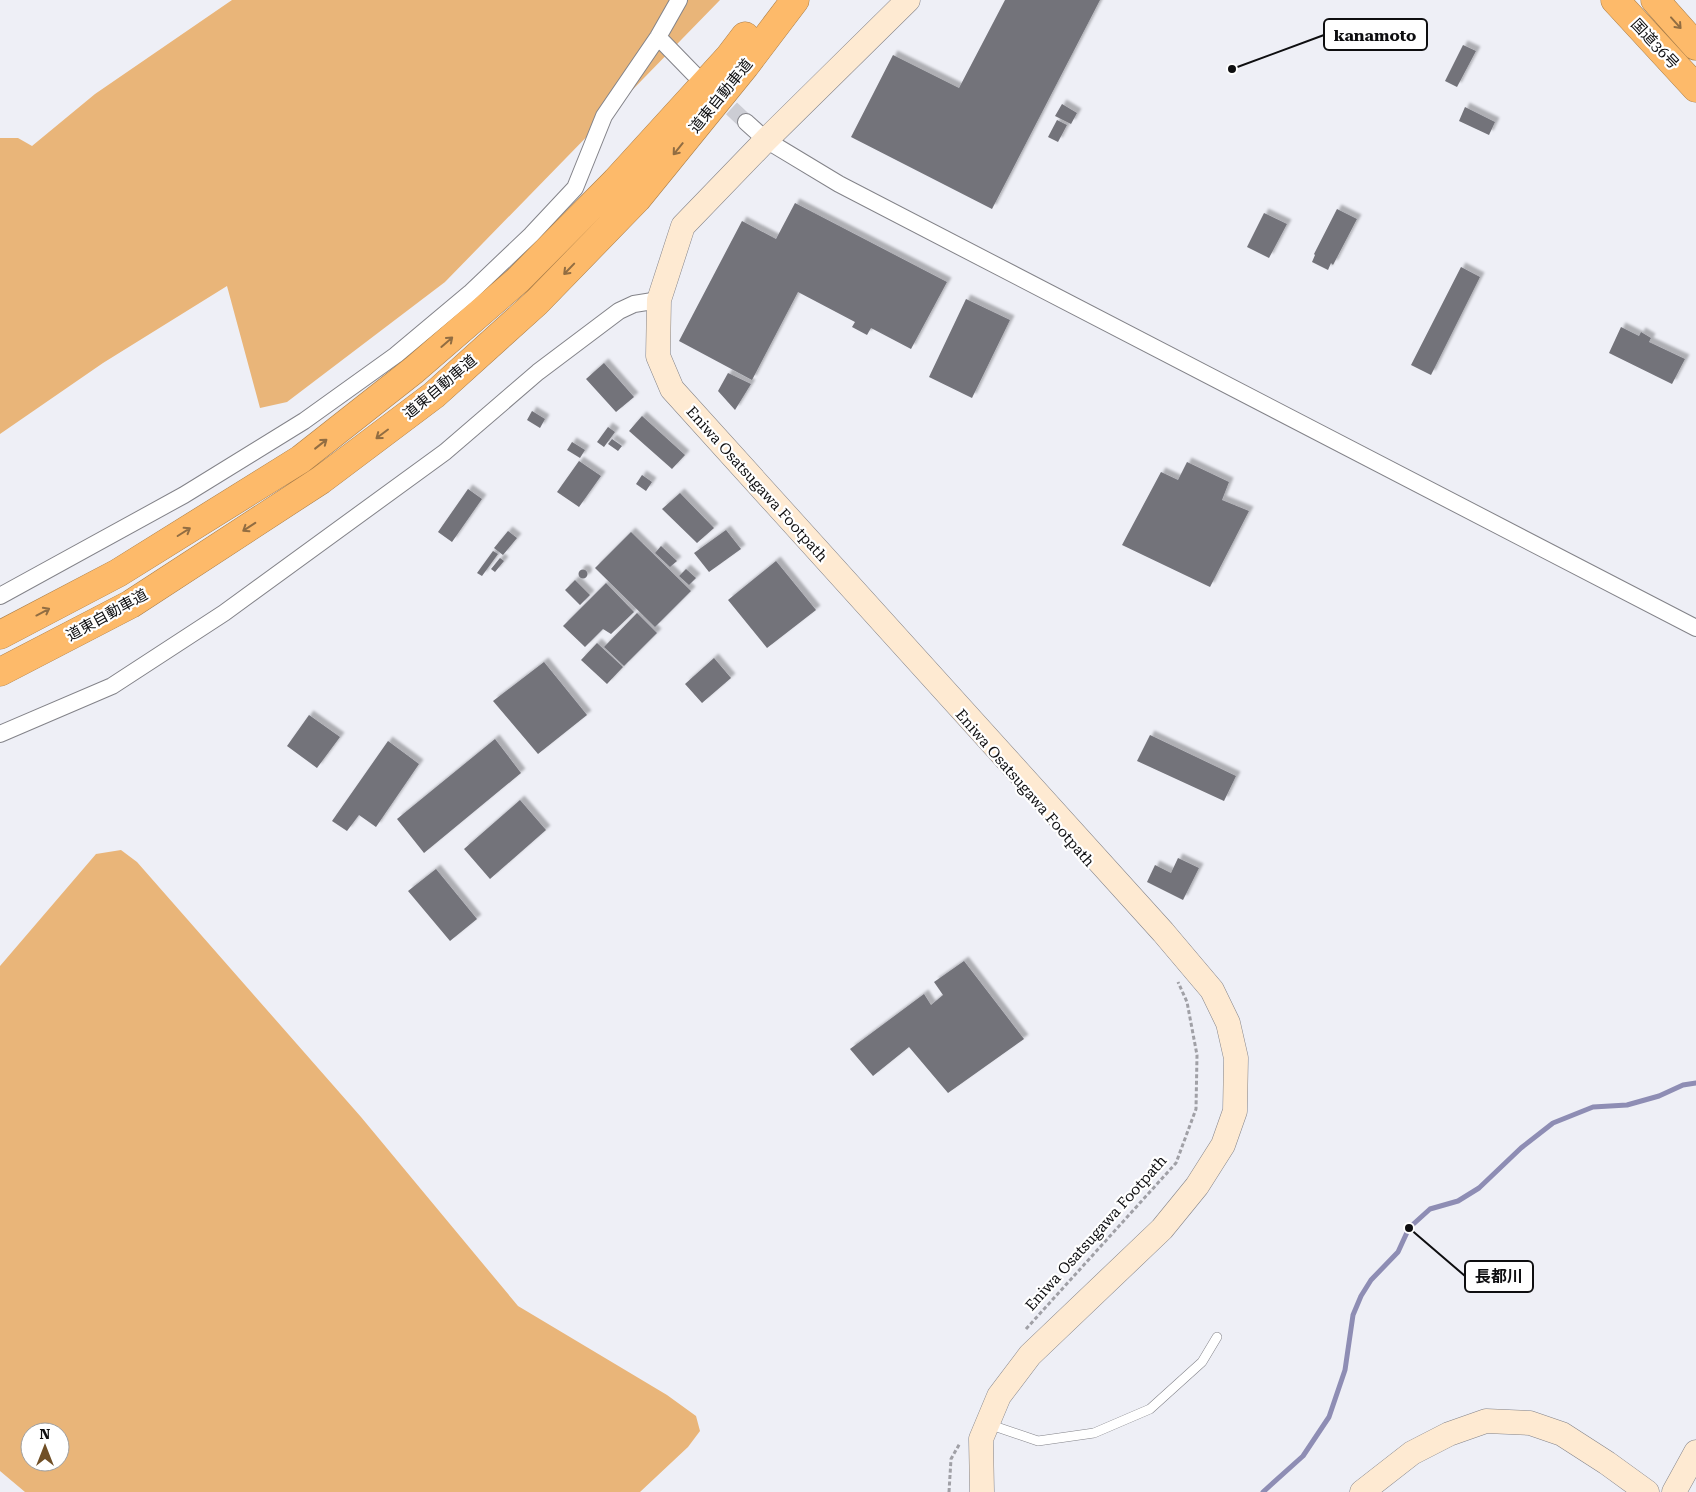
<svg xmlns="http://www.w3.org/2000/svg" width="1696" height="1492" viewBox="0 0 1696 1492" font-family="'Roboto Serif','Noto Sans JP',serif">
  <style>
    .forest { fill: #e9b579; fill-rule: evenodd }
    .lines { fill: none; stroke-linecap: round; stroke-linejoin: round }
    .stream { stroke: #8e8db4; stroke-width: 5 }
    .building { fill: #73737a; filter: url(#shadow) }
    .street-tunnel { stroke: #cccdd4; stroke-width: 16; stroke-dasharray: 16 8; stroke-linecap: butt }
    .lane-casing { stroke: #838389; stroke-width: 10 }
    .street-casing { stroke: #838389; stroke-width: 18 }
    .secondary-casing { stroke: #838389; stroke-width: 25 }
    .highway-casing { stroke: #a97e4a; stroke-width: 29 }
    .path { stroke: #a0a0a6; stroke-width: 3; stroke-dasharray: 4 2.5; stroke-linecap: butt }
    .lane { stroke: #fff; stroke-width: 9 }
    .street { stroke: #fff; stroke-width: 16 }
    .secondary { stroke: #feead2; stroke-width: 24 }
    .highway { stroke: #fdba6a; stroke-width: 28 }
    .oneway { stroke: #916d42 }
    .labels { text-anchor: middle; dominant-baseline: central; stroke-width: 4.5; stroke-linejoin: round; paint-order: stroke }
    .street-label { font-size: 15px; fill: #0e0e10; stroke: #fff }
    .leader { fill: none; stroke: #0e0e10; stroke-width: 2 }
    .callout-dot { fill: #0e0e10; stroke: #fff; stroke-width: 2 }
    .callout { fill: #fff; stroke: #0e0e10; stroke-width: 2 }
    .callout-label { font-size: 16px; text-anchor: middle; font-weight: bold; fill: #0e0e10 }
  </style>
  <defs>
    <filter id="shadow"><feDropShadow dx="4.5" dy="-4.5" stdDeviation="1" flood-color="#0004"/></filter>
  </defs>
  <rect width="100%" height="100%" fill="#eeeff6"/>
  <path class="forest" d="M232,0H720L445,282L287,402L260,408L227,286L103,363L0,434V138H18L32,146L95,94Z
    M121,850L137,862L361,1117L518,1306L667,1395L696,1416L700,1431L688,1447L640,1492H25L0,1471V966L96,854ZM30,1432H60V1462H30Z"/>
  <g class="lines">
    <path class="stream" d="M1263,1492L1303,1456L1329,1417L1345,1370L1353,1315L1361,1296L1371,1280L1398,1252L1409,1228L1430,1209L1458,1201L1479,1188L1521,1148L1553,1123L1593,1107L1627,1105L1659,1096L1683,1085L1696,1083"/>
  </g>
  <path class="building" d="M1005,0H1100L992,209L851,137L893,55L959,88Z
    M1463,45L1476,51L1457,87L1445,81Z
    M1062,104L1077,113L1071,124L1055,116Z
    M1465,107L1495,122L1489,135L1459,121Z
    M1057,120L1067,125L1058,142L1048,137Z
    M795,203L947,282L911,349L871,328L867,335L852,327L855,322L798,292L752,380L679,341L742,221L776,239Z
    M1337,209L1357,219L1333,265L1331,263L1328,270L1312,262L1315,255L1314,254Z
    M1264,213L1287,224L1269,258L1247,247Z
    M1461,267L1480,277L1431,375L1411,365Z
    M966,299L1010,320L972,398L929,377Z
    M1621,327L1639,336L1641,332L1651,338L1649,342L1685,359L1672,384L1609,353Z
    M604,363L634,397L616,412L586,379Z
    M728,373L751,384L735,410L718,391Z
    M532,411L545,419L540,428L527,420Z
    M642,416L685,455L672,469L629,431Z
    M608,427L615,432L604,447L597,442Z
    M612,439L622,446L618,451L608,444Z
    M572,442L585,450L580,458L567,450Z
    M579,461L601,476L579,507L557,492Z
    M1187,462L1229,482L1222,500L1249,511L1210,587L1122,545L1161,472L1178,480Z
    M642,475L652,482L646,491L636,484Z
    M468,489L482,499L452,542L438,532Z
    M680,493L714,528L697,543L662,509Z
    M726,530L741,549L709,572L694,553Z
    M508,531L517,538L503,555L494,548Z
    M631,532L691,591L655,627L595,568Z
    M661,546L677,561L670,567L655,553Z
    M493,551L498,554L482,576L477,573Z
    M500,558L504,561L495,572L491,569Z
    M776,561L816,610L767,648L728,600Z
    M686,569L696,578L689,585L679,576Z
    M578.5 574a4.5 4.5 0 1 1 9 0a4.5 4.5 0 1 1-9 0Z
    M575,580L590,595L580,605L565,590Z
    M606,583L634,612L611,634L603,629L585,647L563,626Z
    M637,613L657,633L624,666L604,647Z
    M597,643L623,667L607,684L581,660Z
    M714,658L731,678L702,703L685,684Z
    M544,662L587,715L538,754L493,701Z
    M309,715L340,737L317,768L287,746Z
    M1150,735L1236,776L1224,801L1137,761Z
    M495,739L521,773L424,853L397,819Z
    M388,741L419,764L376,827L359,815L347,831L332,821Z
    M520,800L546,830L490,879L464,849Z
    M1178,858L1199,868L1183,900L1147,882L1155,865L1171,873Z
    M436,869L477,919L450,941L408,891Z
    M964,961L1024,1039L948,1093L909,1047L873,1076L850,1049L924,994L931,1005L943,995L934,982Z"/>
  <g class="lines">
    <path class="street-tunnel" d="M714,92L746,122"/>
    <g class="lane-casing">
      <path id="lane" d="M988,1424L1038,1441L1094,1433L1150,1409L1202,1362L1217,1337"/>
    </g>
    <g class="street-casing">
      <path id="street" d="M658,37L694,74
        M746,122L766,140L839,184L1696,628
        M0,596L184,495L304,421L396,355L470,293L531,235L575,188L604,116L658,37L679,0
        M0,734L112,686L224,613L445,452L538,372L619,311L634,304L659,300"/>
    </g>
    <g class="secondary-casing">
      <path id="secondary" d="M908,0L766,140L683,226L659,300L658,356L672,389L1163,932L1212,990L1228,1023L1236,1058L1235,1111L1223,1145L1197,1186L1162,1229L1030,1355L999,1396L981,1439L982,1492
        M1362,1492L1412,1453L1449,1434L1486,1421L1530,1423L1562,1434L1607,1463L1647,1492
        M1674,1492L1696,1452"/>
    </g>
    <g class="highway-casing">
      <path id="highway" d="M1615,0L1696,88
        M1655,0L1696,46
        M0,635L118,573L301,459L414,370L518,280L616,181L729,57L745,36
        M0,672L131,604L321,480L434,395L537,302L637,199L745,66L795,0"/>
    </g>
    <path class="path" d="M1026,1329L1176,1163L1196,1109L1197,1055L1187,1002L1178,982
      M949,1492L951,1459L960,1443"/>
    <use href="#lane" class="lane"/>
    <use href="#street" class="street"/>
    <use href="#secondary" class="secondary"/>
    <use href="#highway" class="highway"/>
  </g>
  <defs><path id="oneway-shaft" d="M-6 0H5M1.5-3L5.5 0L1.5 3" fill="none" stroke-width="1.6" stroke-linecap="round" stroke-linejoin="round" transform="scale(1.25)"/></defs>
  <g class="oneway">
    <use href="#oneway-shaft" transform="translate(1676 23) rotate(48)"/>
    <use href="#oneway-shaft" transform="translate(678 149) rotate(129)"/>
    <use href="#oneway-shaft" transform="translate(569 269) rotate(134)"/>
    <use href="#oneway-shaft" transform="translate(447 342) rotate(-41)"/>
    <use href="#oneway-shaft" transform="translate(382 434) rotate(143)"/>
    <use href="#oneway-shaft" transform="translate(321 444) rotate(-38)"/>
    <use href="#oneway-shaft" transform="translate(249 527) rotate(147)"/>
    <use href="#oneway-shaft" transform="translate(184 532) rotate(-32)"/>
    <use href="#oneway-shaft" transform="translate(43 612) rotate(-28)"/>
  </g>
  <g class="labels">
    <g class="street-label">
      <text transform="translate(1655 44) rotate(47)">国道36号</text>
      <text transform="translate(721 96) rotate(-51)">道東自動車道</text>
      <text transform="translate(440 387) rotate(-40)">道東自動車道</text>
      <text transform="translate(757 484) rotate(48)">Eniwa Osatsugawa Footpath</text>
      <text transform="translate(107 615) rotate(-29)">道東自動車道</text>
      <text transform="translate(1025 788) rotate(49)">Eniwa Osatsugawa Footpath</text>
      <text transform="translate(1096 1233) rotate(-48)">Eniwa Osatsugawa Footpath</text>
    </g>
  </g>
  <path class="leader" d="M1232 69L1324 35M1409 1228L1465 1276"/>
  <g class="callout-dot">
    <circle cx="1232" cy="69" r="5"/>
    <circle cx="1409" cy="1228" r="5"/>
  </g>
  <g class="callout">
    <rect x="1324" y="19" width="103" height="31" rx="5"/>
    <rect x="1465" y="1261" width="68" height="31" rx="5"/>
  </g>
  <g class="callout-label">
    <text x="1375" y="41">kanamoto</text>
    <text x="1499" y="1282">長都川</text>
  </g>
  <g transform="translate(45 1447)"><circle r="24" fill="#ffffff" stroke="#9f9f9f"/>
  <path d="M0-4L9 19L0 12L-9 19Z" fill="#704f26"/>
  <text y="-8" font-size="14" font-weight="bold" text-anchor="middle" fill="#0e0e10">N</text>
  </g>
</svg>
